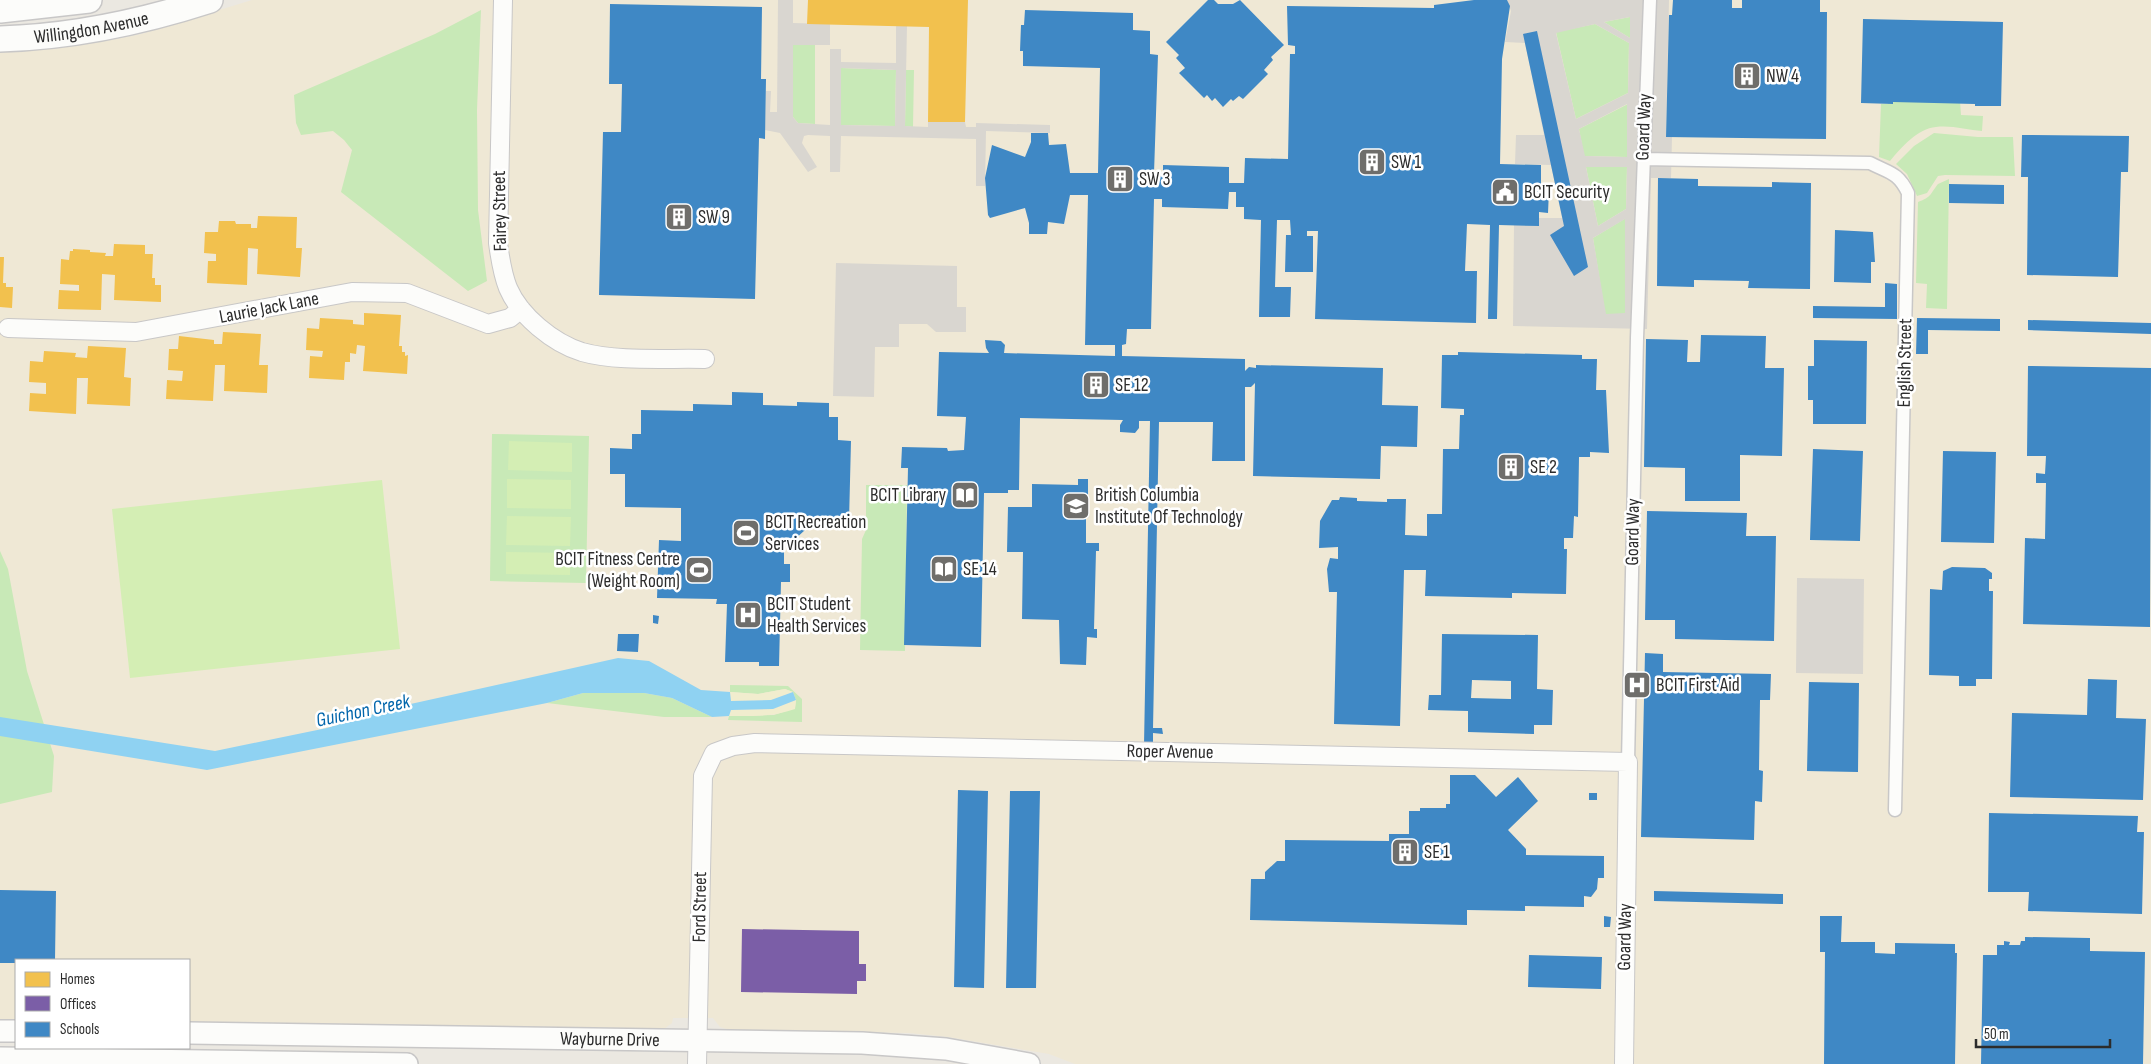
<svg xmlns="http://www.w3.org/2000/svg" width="2151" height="1064" viewBox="0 0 2151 1064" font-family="'Sofia Sans Condensed',sans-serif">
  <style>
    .education { fill: #efe8d5 }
    .green { fill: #c8e9b7 }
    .sand { fill: #f1edce }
    .pitch { fill: #d4eeb4 }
    .plaza { fill: #d9d6d0; fill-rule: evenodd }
    .water { fill: #8fd2f2 }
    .homes { fill: #f2c14e }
    .offices { fill: #7b5ea7 }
    .schools { fill: #3f88c5; fill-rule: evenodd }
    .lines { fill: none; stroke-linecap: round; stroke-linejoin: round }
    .pedestrian-casing { stroke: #c8c7c7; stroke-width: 15 }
    .minor-casing { stroke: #c8c7c7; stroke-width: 20 }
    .tertiary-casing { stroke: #c8c7c7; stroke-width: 24 }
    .secondary-casing { stroke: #c8c7c7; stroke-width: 28 }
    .pedestrian { stroke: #fcfcfa; stroke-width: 12 }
    .minor { stroke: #fcfcfa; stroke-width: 18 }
    .tertiary { stroke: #fcfcfa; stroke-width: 21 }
    .secondary { stroke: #fcfcfa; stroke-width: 25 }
    .labels { text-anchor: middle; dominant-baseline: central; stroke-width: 5; stroke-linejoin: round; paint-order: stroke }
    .street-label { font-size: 19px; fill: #2c2c2c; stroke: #fff }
    .poi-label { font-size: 19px; fill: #2c2c2c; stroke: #fff; text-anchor: start }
    .water-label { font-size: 20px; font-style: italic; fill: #0165ab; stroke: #fff }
  </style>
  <rect width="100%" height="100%" fill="#ebe8e1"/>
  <path class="education" d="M252,0H2151V1064H1075L1049,1054L948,1037L909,1033L730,1030L720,1027L713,1018H673L672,1023L664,1029L189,1023V960H16V1020H0V52L24,51L111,40L141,34Z"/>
  <path class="green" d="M481,10L477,110L478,210L487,281L468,291L341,192L352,150L344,140L333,131L301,135L296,123L294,95L435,34Z
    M1630,17V38L1604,22Z
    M1595,24L1629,43L1628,93L1576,119L1556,32Z
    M793,44L815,45V124L798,123L793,117Z
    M841,68L896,70L895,126L841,125Z
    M906,70H914L913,127L905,126Z
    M1887,94L1960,101L1961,115L1983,116L1982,131C1968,130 1951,125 1936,127C1918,128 1901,148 1890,161L1879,157L1881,104H1888Z
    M1628,104L1627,157L1584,156L1579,129Z
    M1934,133L1978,137H2013L2015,176L1945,175L1938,176L1927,193L1917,196L1907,174L1896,164L1914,146Z
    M1627,166L1626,209L1598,226L1586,167Z
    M1949,179L1947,309L1926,308L1927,284L1916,283L1918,202C1932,197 1930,194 1938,184Z
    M1626,218L1625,314H1605L1593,238Z
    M492,434L589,436L586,583L490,581Z
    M866,485H907L905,651L860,650L862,539L866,530Z
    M0,551L8,569L27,671L54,756L52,792L0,804Z
    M730,685L788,686L802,699V722L728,720L729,716L774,715L795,708L796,700L793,692L785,689L758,694L730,692Z
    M583,693H644L672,698L712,717H664L547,703Z"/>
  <path class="sand" d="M785,689L793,692L771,700L731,701L730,692L758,694Z
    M796,700L795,709C773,717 752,716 729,716L731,710L773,709Z"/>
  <path class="pitch" d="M509,441L572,443V472L508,470Z
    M507,479L571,480V509L507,508Z
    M382,480L400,649L130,678L112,509Z
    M507,516L571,517L570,546L506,545Z
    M506,552L570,553V575L506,574Z"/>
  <path class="plaza" d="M778,0H793V23L830,24V45H793V117L798,123L830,125V49H841V62L896,63V26H907L905,126L928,127V122H965L966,127H976V123L1050,125V133L986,131L985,186H976V139L841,136L840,172H830V136L808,135L804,136L802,143L817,167L808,172L780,133L765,130L766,91H771L770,112H777ZM841,68L896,70L895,126L841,125Z
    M1507,0H1669L1666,136L1672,137L1671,178H1651L1647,329L1513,326L1514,225L1538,226L1539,218H1562L1551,165L1515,164L1516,135H1544L1525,43L1505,42L1511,11ZM1630,17V38L1604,22ZM1595,24L1629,43L1628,93L1576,119L1556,33ZM1627,104V157L1585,156L1579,129ZM1586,167H1627L1626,209L1598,226ZM1625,219V313L1606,314L1593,238Z
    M836,263L957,266V307H966V332H936L927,324H899V347H875L874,397L833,396Z
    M1797,578L1864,579L1863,674L1796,673Z"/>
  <path class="water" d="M618,658L649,661L701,690L730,692L731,701L771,700L793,692L796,700L773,709L731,710L729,716L712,717L672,698L644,693H583L547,703L207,770L0,736V717L215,751L327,728L397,707Z"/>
  <path class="homes" d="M808,0H968L965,122H928L929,27L807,24Z
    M258,216L297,217L296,248H302L300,277L257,274L258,249L248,248L247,285L207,283L208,261H216V254L204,253L205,232H218L219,221H235L236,224H251V228H257Z
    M114,244L145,245V254H153L152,278H155V285H161V302L114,300L115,275L102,274L101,310L58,309L59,290L79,291V285L60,284L61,259L69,260L70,251H73V249L90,250V252L106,253L105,256H113Z
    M0,257H4L3,283H6V287H13L12,308L0,307Z
    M364,313L401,315L399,346H402V352H405V356L408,355L407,374L363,371L365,346L357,345L356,354L350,353V362H345L344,380L309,378L310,356L322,357L323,351L306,350L307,328L319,329L320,318L353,320V324L364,325Z
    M223,332L261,334L259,365H268L267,393L224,391L225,365H215L213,401L166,399L167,380L182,381L183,371L168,370L169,349H178L179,336L214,340V344H222Z
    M88,346L126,348L124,377L131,378L130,406L87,404L88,378H77L76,414L29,411L30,393L46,394V383L29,382L30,361L43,362L44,351L76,353L75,357L87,358Z"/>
  <path class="offices" d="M742,929L859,931V964H866V981H857V994L741,992Z"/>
  <path class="schools" d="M1208,0H1214L1218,4H1233L1240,0L1284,45L1271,57L1273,60L1264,70L1268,74L1243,99L1239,96L1233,101L1231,99L1223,107L1215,98L1212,101L1207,95L1204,98L1179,73L1185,68L1176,58L1179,55L1166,42Z
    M1474,0H1507L1510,6L1502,59L1500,164L1541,165V190H1549L1548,213L1539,212V226L1499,225L1497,319H1488L1490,225L1467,224L1465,271H1477L1476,323L1315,319L1318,231H1307V236H1313V272H1285L1286,235H1291L1290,220H1277L1275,287H1291L1290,317H1259L1261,220L1244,219V207H1236V192H1229L1228,209L1162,207V199H1154L1151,329H1127L1126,344L1122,345V356L1245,359V371L1249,367L1256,368V365L1383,368L1382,405L1418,406L1417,447L1381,446L1380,479L1253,476L1255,383L1251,387H1245V461H1212L1213,422H1159L1153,728H1162L1163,734L1153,733V745H1144L1150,421H1139V428L1135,433L1120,432V425L1123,420L1020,418L1019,490H1008V493H984L981,647L904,645L908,468H901L902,447L947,448L948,451L964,450L966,417L937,416L939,352L989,353L986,348L985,340L1001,341L1005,345L1004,353L1115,356V345H1085L1088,195H1070L1064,224L1048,222L1047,234H1029V223L1025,208L990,218L988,215L985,178L992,145L1025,157L1031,142V133H1048L1049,145L1066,144L1070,173H1098L1100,68L1023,66V51H1020L1021,25H1024L1025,10L1133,13V30L1150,31V54L1158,55L1154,173H1163V165L1229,167V183H1244L1245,158L1288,159L1290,54H1295V46L1288,45L1287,6L1434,8V5Z
    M1673,0H1732V8H1742V0H1820V12H1827L1826,139L1666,137L1669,15H1672Z
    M610,4L762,7L761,79H766L765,139L759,138L755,299L599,295L603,132H621L622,84H609Z
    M1863,19L2003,22L2001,106H1975V104L1893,102V104L1861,103Z
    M1537,31L1588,267L1574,276L1550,235L1564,226L1523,34Z
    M2022,135L2129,136L2128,172H2121L2118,277L2027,275L2028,177H2021Z
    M1658,178L1698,179V186L1772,187V182L1811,183L1810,289L1748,288L1749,281L1694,280V287L1657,286Z
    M1949,184L2004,185V204L1949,203Z
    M1835,230L1873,232L1875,262H1871V283L1834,282Z
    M1885,283L1897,284V319L1813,318V306L1885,307Z
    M1917,318L2000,319V331L1928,330V354H1916Z
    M2028,320L2151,323V334L2028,330Z
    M1701,335L1766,336L1765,368H1784L1782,456L1740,455V501H1685V468L1644,467L1646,339L1688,340L1687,362H1700Z
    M1814,340L1867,341L1866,424H1813V400H1808V366H1814Z
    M1458,352L1582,355V359H1597L1596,390H1606L1609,453L1590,452V457H1579L1578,517L1574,516L1573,538H1564V549H1567L1566,594L1512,593V598L1425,596L1426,570H1404L1400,726L1334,724L1337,592H1329L1327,569L1330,558L1338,559V547L1319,548L1320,521L1332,500H1339L1340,497L1357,498V501L1387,502V499H1406L1405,535L1427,536V514H1442L1443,449H1459L1460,415H1464V409L1441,408L1442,355H1458Z
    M2028,366L2151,368L2150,627L2023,624L2025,538L2045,539L2046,483H2036V473L2045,474L2046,456H2027Z
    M732,392L763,393V405L797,406V402L829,403V417H838V440L851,441L849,522L815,521L794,540L784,539V564H790V582H781L779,666H759V662H725L727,604H716L717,599L657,598L659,540L681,541V508L625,507V474H610V448L632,449V434H641V410L693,411V404L732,405Z
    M1813,449L1863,451L1860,541L1810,540Z
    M1943,451L1996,452L1994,543L1941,542Z
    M1078,479H1088V500H1086V543H1099V551H1096L1094,629H1097V638L1087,637L1086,665L1060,664L1059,620L1022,619L1023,552H1007L1008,507H1032V484L1078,485Z
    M1647,511L1747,513L1746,536H1776L1774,641L1675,639V620H1645Z
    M1952,567L1985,568L1992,573V579H1989V591H1993L1992,679H1976V686H1959V676L1929,675L1930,589L1942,590L1943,571Z
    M653,615L659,616L658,624L653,623Z
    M618,634H639L638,652L617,651Z
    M1442,634L1538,635L1537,689L1553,690L1552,725H1534V734L1468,732V711L1428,710L1429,695H1441ZM1472,680L1511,681V699L1471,698Z
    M1645,653L1663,654V672L1771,674L1770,700H1760L1759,770L1763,771L1762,802L1755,801L1754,840L1641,837Z
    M2088,679L2117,680L2116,718L2146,719L2143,800L2010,797L2012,713L2087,715Z
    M1809,682L1859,683L1858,772L1807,771Z
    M1450,775H1475L1496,797L1518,777L1538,801L1508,830L1526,849V855L1604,856V878H1598L1597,889L1591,897L1584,896V907L1525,906V911L1467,910V925L1250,920L1251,879H1265V872L1277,861H1285V840L1389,841V834H1409V811H1420V808H1446V804H1450Z
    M958,790L988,791L984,988L954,987Z
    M1010,791H1040L1036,988H1006Z
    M1589,793H1597V800H1589Z
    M1989,813L2138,816L2137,832H2144L2142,914L2028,911L2029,892H1988Z
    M0,890L56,891L55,960H16V963H0Z
    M1654,891L1783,894V904L1654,901Z
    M1604,916L1611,917L1610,927H1604Z
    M1820,916H1842L1841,942H1875V953L1895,954V943L1955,944V953H1957L1955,1064H1824L1825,952H1820Z
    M2025,937L2090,938V951L2145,952L2143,1064H1981L1983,955H1997V945H2004V941L2010,942L2009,945H2020L2021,941H2025Z
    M1529,955L1602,957L1601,989L1528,987Z"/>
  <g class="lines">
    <g class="pedestrian-casing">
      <path id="pedestrian" d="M1643,159L1870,163C1889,173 1898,172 1908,193L1895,810
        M1628,762L1637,338L1650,0"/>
    </g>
    <g class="minor-casing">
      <path id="minor" d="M503,0L498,243C500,258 502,273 508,288C520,316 553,343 582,352C617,362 667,358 705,359
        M8,328L136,332L352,292L407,293L488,324L510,318L521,309
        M697,1064L703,776L714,753L733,746L755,743L1628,762L1624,1064"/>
    </g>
    <g class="tertiary-casing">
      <g id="tertiary">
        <path d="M0,1031H16"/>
        <path id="s1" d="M189,1033L862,1043L946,1049L1029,1064"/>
        <path d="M0,1058L407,1064"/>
      </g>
    </g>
    <g class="secondary-casing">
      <g id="secondary">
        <path d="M0,10L89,0"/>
        <path id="s2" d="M0,39C71,37 142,22 210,0"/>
      </g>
    </g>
    <use href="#pedestrian" class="pedestrian"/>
    <use href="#minor" class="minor"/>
    <use href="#tertiary" class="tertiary"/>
    <use href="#secondary" class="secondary"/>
  </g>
  <defs>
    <g id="building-square" transform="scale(1.4375)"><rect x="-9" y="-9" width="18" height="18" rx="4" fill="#6f6e6b" stroke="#fff"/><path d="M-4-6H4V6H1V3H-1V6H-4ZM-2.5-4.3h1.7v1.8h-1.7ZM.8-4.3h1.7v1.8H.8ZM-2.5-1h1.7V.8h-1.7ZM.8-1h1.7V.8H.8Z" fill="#fff"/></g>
    <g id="civic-square" transform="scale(1.4375)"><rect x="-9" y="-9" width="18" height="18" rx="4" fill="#6f6e6b" stroke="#fff"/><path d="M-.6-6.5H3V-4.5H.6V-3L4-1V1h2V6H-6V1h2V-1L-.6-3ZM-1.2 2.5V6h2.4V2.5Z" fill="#fff"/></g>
    <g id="library-square" transform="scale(1.4375)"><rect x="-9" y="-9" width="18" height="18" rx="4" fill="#6f6e6b" stroke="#fff"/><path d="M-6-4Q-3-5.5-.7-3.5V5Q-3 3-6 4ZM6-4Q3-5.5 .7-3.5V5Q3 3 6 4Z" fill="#fff"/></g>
    <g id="university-square" transform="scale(1.4375)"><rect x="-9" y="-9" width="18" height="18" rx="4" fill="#6f6e6b" stroke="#fff"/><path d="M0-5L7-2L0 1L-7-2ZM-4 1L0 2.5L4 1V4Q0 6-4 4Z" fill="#fff"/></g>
    <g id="stadium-square" transform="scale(1.4375)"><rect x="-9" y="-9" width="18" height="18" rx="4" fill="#6f6e6b" stroke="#fff"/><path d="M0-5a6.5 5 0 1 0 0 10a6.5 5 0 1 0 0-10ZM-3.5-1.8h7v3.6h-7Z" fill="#fff"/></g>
    <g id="hospital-square" transform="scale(1.4375)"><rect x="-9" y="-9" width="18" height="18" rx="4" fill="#6f6e6b" stroke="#fff"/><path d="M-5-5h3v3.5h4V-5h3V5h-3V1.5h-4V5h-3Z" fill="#fff"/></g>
  </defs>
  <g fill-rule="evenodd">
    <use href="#building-square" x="1747" y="76"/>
    <use href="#building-square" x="1372" y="162"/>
    <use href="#building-square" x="1120" y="179"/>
    <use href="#civic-square" x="1505" y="192"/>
    <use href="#building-square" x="679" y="217"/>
    <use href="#building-square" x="1096" y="385"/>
    <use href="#building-square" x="1511" y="467"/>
    <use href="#library-square" x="965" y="495"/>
    <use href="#university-square" x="1076" y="506"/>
    <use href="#stadium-square" x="746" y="533"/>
    <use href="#library-square" x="944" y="569"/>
    <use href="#stadium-square" x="699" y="570"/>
    <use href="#hospital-square" x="748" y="615"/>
    <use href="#hospital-square" x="1637" y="685"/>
    <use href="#building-square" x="1405" y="852"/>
  </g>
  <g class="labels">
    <g class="street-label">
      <text stroke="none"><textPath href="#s2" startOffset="92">Willingdon Avenue</textPath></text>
      <text transform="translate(1644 127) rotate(-88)">Goard Way</text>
      <text transform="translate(500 211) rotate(-91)">Fairey Street</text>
      <text transform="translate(269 308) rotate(-11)">Laurie Jack Lane</text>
      <text transform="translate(1905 363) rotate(-89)">English Street</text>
      <text transform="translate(1633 532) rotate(-89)">Goard Way</text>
      <text transform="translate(1170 752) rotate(1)">Roper Avenue</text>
      <text transform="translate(700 907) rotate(-89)">Ford Street</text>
      <text transform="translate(1625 937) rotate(-89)">Goard Way</text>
      <text stroke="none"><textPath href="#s1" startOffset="421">Wayburne Drive</textPath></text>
    </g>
    <g class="poi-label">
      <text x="1766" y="76">NW 4</text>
      <text x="1391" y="162">SW 1</text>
      <text x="1139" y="179">SW 3</text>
      <text x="1524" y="192">BCIT Security</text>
      <text x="698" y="217">SW 9</text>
      <text x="1115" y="385">SE 12</text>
      <text x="1530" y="467">SE 2</text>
      <text x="946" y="495" text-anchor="end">BCIT Library</text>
      <text x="1095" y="495">British Columbia<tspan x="1095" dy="22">Institute Of Technology</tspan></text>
      <text x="765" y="522">BCIT Recreation<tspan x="765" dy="22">Services</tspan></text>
      <text x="680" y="559" text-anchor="end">BCIT Fitness Centre<tspan x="680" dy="22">(Weight Room)</tspan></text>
      <text x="963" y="569">SE 14</text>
      <text x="767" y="604">BCIT Student<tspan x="767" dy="22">Health Services</tspan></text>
      <text x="1656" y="685">BCIT First Aid</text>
      <text x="1424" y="852">SE 1</text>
    </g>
    <g class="water-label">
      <text transform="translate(363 711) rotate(-12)">Guichon Creek</text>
    </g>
  </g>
  <rect x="15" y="959" width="175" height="90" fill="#ffffff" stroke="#ababab"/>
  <rect x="25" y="972" width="25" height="15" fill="#f2c14e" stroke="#ababab"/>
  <text x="60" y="984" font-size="15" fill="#2c2c2c">Homes</text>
  <rect x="25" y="996" width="25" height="15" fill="#7b5ea7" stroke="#ababab"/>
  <text x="60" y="1009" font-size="15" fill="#2c2c2c">Offices</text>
  <rect x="25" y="1022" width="25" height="15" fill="#3f88c5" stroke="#ababab"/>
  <text x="60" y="1034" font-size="15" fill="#2c2c2c">Schools</text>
  <path d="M1976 1039v8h134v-8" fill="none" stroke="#2c2c2c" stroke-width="2.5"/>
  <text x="1984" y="1039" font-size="15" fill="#2c2c2c" stroke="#ffffff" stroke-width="4" paint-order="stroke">50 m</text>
</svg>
